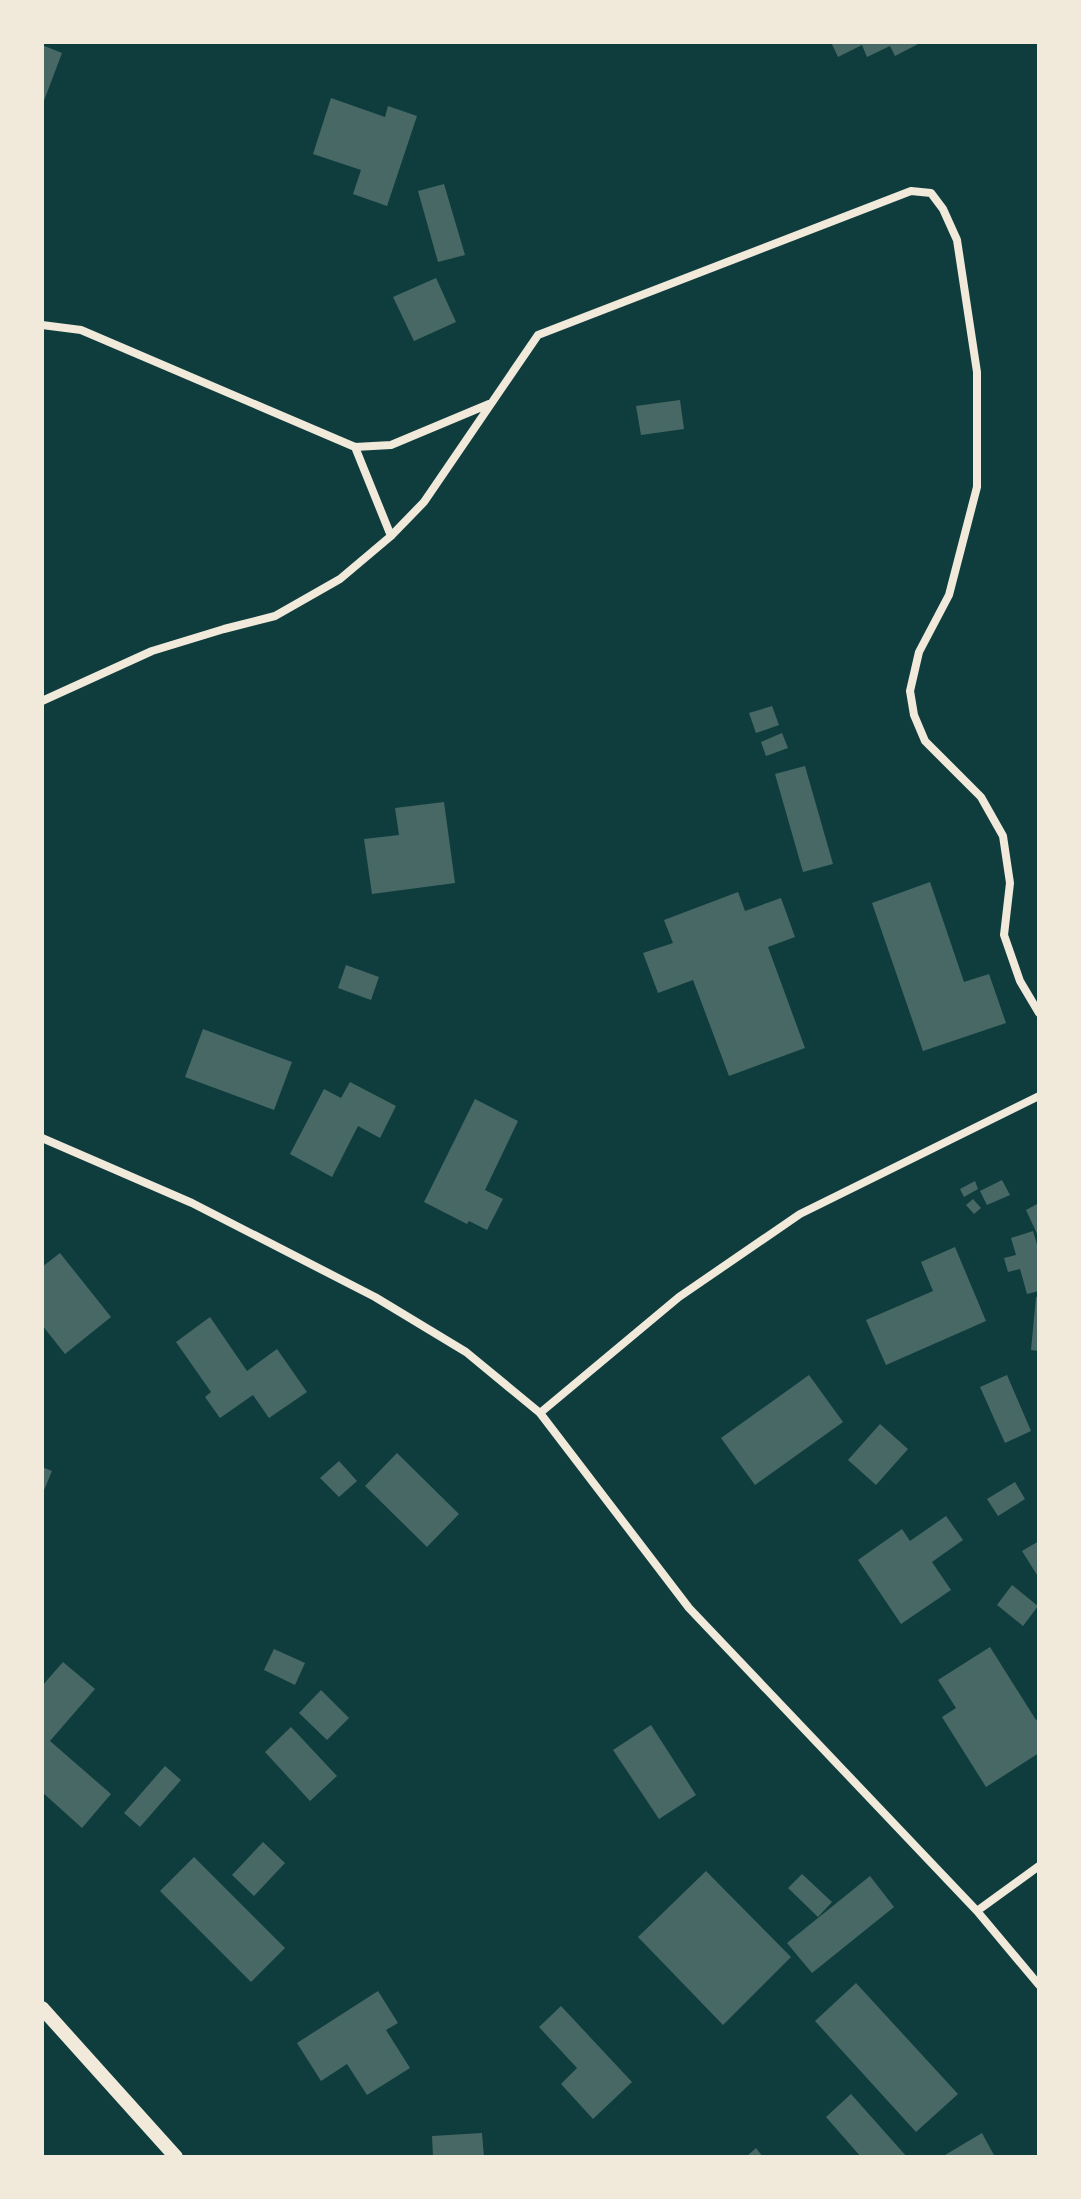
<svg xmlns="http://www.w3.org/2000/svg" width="1081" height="2199" viewBox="0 0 1081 2199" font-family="'DejaVu Sans',sans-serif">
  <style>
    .building { fill: #486865 }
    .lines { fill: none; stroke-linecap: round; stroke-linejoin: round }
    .minor { stroke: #f1e9da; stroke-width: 8 }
    .tertiary { stroke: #f1e9da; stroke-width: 14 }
  </style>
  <rect width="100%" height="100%" fill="#0f3d3e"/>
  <path class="building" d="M831,42H922L895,56L890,46L867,57L862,45L838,57Z
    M42,45L62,53L42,106Z
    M331,98L385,117L388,106L417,116L387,206L353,194L361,170L313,154Z
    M444,184L465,255L438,262L418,191Z
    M436,278L456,322L414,341L393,297Z
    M680,400L684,429L641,435L636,406Z
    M772,706L779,725L756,733L749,713Z
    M782,733L788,748L766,756L761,742Z
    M805,766L833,864L803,872L775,774Z
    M444,802L455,883L372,894L364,839L399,835L395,808Z
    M930,882L964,982L989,974L1006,1023L923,1051L872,903Z
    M738,892L745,911L781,898L795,937L768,947L805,1048L729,1076L693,980L658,993L643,953L673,943L664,920Z
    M346,965L379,977L371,1000L338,988Z
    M203,1029L292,1062L274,1110L185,1077Z
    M350,1082L396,1106L380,1138L358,1126L332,1177L290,1154L324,1089L341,1098Z
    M475,1099L518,1121L485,1190L503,1199L487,1230L469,1221L467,1224L424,1202Z
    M1002,1180L1010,1195L987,1205L980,1191Z
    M975,1181L978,1189L964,1197L960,1189Z
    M973,1199L981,1208L974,1214L966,1205Z
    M1039,1203V1238L1026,1210Z
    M1033,1231L1039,1251V1291L1027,1294L1020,1269L1008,1272L1004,1258L1016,1255L1011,1238Z
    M955,1247L986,1321L886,1365L866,1320L933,1291L921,1262Z
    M60,1253L111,1317L65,1354L42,1325V1267Z
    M1036,1297L1039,1298V1351L1031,1350Z
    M210,1317L247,1371L277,1349L307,1392L269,1418L253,1395L220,1418L205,1397L211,1392L176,1342Z
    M809,1375L843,1422L755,1485L721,1438Z
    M1007,1375L1031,1431L1005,1443L980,1387Z
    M880,1424L908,1449L876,1485L848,1460Z
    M397,1453L459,1514L427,1547L365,1486Z
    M339,1461L357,1481L339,1497L320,1478Z
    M42,1467L52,1471L42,1495Z
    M1015,1482L1025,1499L998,1516L987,1499Z
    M946,1516L963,1540L932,1562L951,1590L901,1624L858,1560L902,1529L910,1541Z
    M1039,1541V1578L1022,1551Z
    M1012,1585L1038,1606L1023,1626L997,1605Z
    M990,1647L1036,1720L1039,1718V1753L986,1787L942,1717L956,1708L938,1680Z
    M274,1649L305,1663L295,1685L264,1670Z
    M63,1662L95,1689L50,1741L111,1794L82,1828L42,1792V1686Z
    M321,1690L349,1718L327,1740L299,1713Z
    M651,1725L696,1795L659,1819L613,1750Z
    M291,1727L337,1776L310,1801L265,1752Z
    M165,1766L181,1780L140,1827L124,1813Z
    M263,1842L285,1863L254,1896L232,1875Z
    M194,1857L285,1948L251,1982L160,1891Z
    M706,1871L791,1957L723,2025L638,1937Z
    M802,1874L832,1902L818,1917L788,1888Z
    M870,1876L894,1907L812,1973L787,1943Z
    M856,1983L958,2094L916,2132L815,2021Z
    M378,1991L398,2023L386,2030L410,2068L367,2095L347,2064L321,2081L297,2043Z
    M561,2006L632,2082L593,2119L561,2084L577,2068L539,2027Z
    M851,2094L907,2157H861L826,2117Z
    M482,2133L484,2157H433L432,2136Z
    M982,2133L995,2157H946L945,2155Z
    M756,2148L763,2157H746Z"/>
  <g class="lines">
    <path class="minor" d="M42,325L81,330L355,447L391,445L489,404
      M355,447L391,536
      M42,701L152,651L224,629L275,616L340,579L391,536L424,502L538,335L911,191L931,193L943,209L957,240L977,372V487L949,595L919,652L910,691L914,715L925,741L981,797L1003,836L1010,883L1004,935L1020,981L1039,1013
      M42,1138L192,1203L375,1297L466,1352L540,1413L689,1608L977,1911L1039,1985
      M540,1413L679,1297L800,1214L1039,1096
      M977,1911L1039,1866"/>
    <path class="tertiary" d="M42,2008L176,2157"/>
  </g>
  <rect width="1081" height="2199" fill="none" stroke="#f1e9da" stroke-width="88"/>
</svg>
